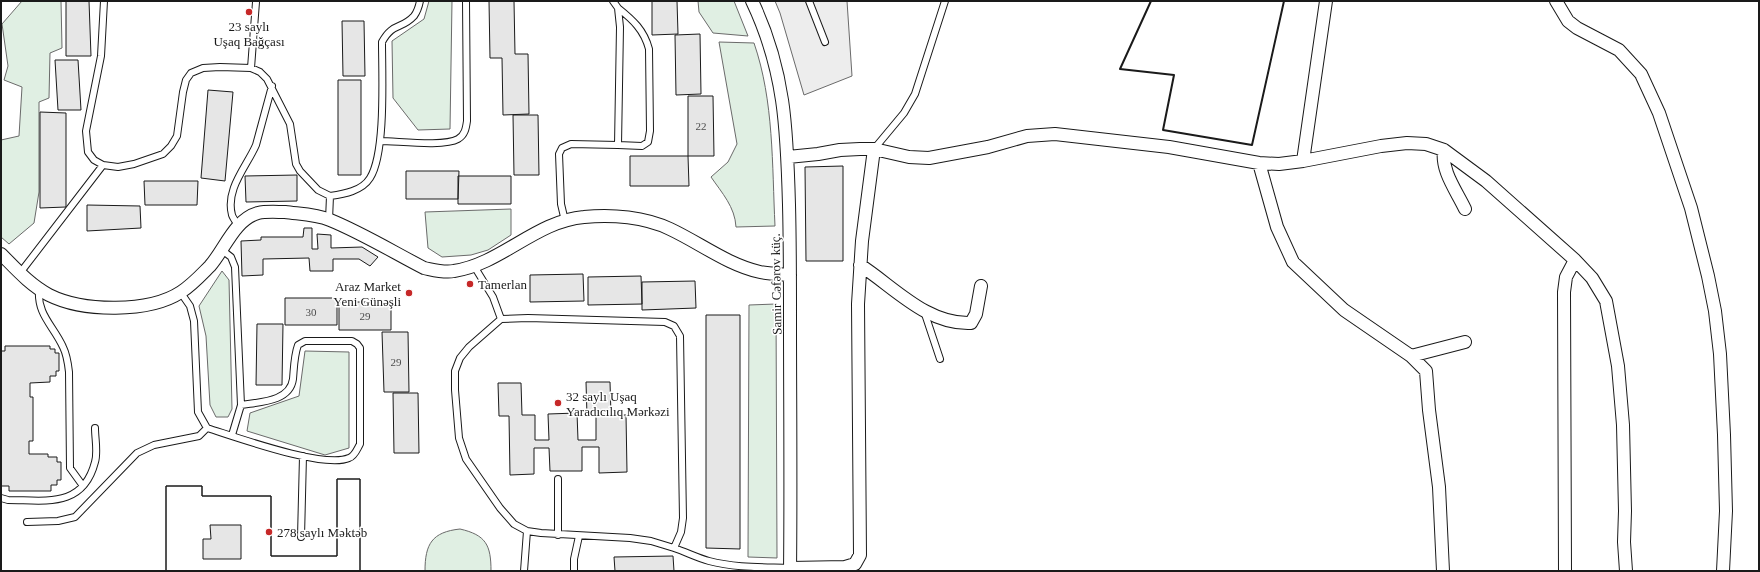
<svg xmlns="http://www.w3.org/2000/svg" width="1760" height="572" viewBox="0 0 1760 572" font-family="Georgia,serif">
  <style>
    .green { fill: #e0efe3; stroke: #6a6a6a }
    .parking { fill: #ededed; stroke: #6a6a6a }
    .building { fill: #e6e6e6; stroke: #1a1a1a; fill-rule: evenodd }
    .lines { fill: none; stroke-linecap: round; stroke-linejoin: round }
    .lane-casing { stroke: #1a1a1a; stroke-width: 8 }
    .street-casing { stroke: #1a1a1a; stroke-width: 14 }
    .lane { stroke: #fff; stroke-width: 6 }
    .street { stroke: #fff; stroke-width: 12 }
    .wall { stroke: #1a1a1a; stroke-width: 2 }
    .poi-dot { fill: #c62828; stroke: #fff; stroke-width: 1.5 }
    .labels { text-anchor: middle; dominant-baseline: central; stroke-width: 3; stroke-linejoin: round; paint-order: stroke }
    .number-label { font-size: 11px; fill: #4d4d4d }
    .poi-label { font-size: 13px; fill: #1a1a1a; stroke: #fff; text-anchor: start }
    .street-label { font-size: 13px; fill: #1a1a1a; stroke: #fff }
  </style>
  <rect width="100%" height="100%" fill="#fff"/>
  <path class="green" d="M22,1H61L62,48L50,53L49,98L39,102V192L34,223L9,244L1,237V140L19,136L22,87L4,80L8,66L2,24Z
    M429,1H452L450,129L418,130L393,98L392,41L424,19Z
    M698,1H734L748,36L713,33L699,12Z
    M719,42L754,43C774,101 772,165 775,226L736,227C735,207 722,193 711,177L728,162L737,144Z
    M511,209V235L488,250L471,255L442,257L428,248L425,212Z
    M222,271L229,280L232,409L228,417H216L210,405L206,336L199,306Z
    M776,304L777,558L748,557L749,305Z
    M305,351L349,352V448L325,455L247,431L250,413L299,396Z
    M460,529C486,535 491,545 491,571H425C425,544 432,532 460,529Z"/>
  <path class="parking" d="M775,1H847L852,76L804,95L780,13Z"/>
  <path class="building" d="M66,1H89L91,56H66Z
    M489,1H514L515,54H528L529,114L503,115L502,58H490Z
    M652,1H677L678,34L652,35Z
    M342,21H364L365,76H343Z
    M700,34L701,94L676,95L675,35Z
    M55,60H78L81,110H58Z
    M338,80H361V175H338Z
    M208,90L233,92L225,181L201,178Z
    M688,96H713L714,156H688Z
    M40,112L66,113V207L40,208Z
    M513,115H538L539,175H514Z
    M630,156H688L689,186H630Z
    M843,166V261H806L805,167Z
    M406,171H459L458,199H406Z
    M297,175V201L246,202L245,176Z
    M458,176H511V204H458Z
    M144,181H198L197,205H145Z
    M87,205L140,206L141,228L87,231Z
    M304,228H312V249H318L317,234L331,235V248L362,247L378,257L370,266L359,259H333V271H310L309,258L263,259V275L242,276L241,241L261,240V237H303Z
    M583,274L584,301L530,302V275Z
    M641,276L642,304L588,305V277Z
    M695,281L696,308L642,310V282Z
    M285,298H337V325H285Z
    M339,302H391V330H339Z
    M706,315H740V549L706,548Z
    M257,324H283L282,385H256Z
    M382,332H408L409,392H384Z
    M5,346H50V349H55V353H59V371H56V376H50V382L30,383V397H33V441H29V454H48V457H57V462H61V480H57V485H51V491H9V486H1V351H5Z
    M586,382H610L611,415H626L627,472L599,473V447H582V471H550L549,448H534V474L510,475L509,416H499L498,383H521L522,415H535V440H549L548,414L577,413L578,440H596V416H587Z
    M393,393H418L419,453H394Z
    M337,479H360V571H166V486H202V496H271V556H337ZM210,525H241V559H203V539H211Z
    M337,479H360V571H166V486H202V496H271V556H337Z
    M673,556L674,571H615L614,557Z"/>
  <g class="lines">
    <g class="lane-casing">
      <path id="lane" d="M104,1L101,56L86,131L88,152L94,160L103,165L118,167L134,164L163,154L171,146L177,136L183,92L186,80L191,73L203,68L220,67L251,68L260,72L267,79L290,124L296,164L300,171L318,190L330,196L329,220
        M809,1L825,42
        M251,68L256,2
        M380,141C398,141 444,147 458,139C465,135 466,128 467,121L466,1
        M618,145L642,146L648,142L650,131L649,49C644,30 633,20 618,8
        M874,149L904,113L915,94L945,1
        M330,196C344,194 362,191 370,178C386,153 382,74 382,42C393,22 401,30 414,16C417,12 419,6 420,1
        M565,221L561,204L559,154L562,148L571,144L618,145L620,27L618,8L613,1
        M238,225C236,222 233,218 232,215C225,189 247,166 256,145L272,86
        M222,250L231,257L235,267L241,405L232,435
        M474,266L493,297L501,319
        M20,273L103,165
        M39,289C37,315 53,325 63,347C67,355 68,363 69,372L70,468L83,486
        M181,293L190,306L194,321L198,412L207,428C236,437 324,469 349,458C355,456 357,449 360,444V348L357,344L352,341H305L298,345C294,356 294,368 293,379C290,402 259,402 241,405
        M924,311L940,359
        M1,498L8,500C44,500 83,509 95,462C98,452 95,439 95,428
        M27,522L58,521L75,517L137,453L154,445L199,436L207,428
        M558,535V479
        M301,537L303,456
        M674,548L651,541L630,538L541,533L527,531L514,524L500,508L466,459L459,438L455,390V371L460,358L469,347L501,319L528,318L665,322L674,326L680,336L683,518L681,532L674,548C686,552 698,558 709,561C736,568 763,567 790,568
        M524,571L527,531
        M574,571V559L579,536"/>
    </g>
    <g class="street-casing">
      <path id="street" d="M752,1C785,70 787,130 789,205C790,242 790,279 790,317C790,401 791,486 790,571
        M1556,1L1568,21L1577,28L1619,50L1641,74L1659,113L1691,208L1708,276L1715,311L1720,354L1724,435L1726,511L1723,571
        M1444,150C1441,171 1456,190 1465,209
        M788,157L818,154L840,150L860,149H874L909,157L929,158L988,147L1027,136L1055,134L1169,147L1259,163L1279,164L1303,161L1381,146L1407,143L1426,144L1444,150L1486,181L1575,260L1592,278L1606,301L1618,366L1623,425L1625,511L1624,542L1626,571
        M1303,161L1326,1
        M1259,163L1277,227L1293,262L1344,310L1411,356L1426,371L1429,410L1439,487L1443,571
        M1,254C16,269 30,285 49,295C83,312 149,313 181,292C192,285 201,275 210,266C225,249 234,220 258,213C266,211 277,212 285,212C300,214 316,214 330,220C362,233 393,252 424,268C434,270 444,273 454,271C501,264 536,221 584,217C612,214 645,217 670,229C700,243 728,265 760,272C770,274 780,274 790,275
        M860,265C894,287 927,325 971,323L976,314L981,286
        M1411,356L1465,342
        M790,568L845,567L855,564L860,555L858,304L862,241L874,149
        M1565,571L1564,292L1566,277L1575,260"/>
    </g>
    <use href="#lane" class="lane"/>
    <use href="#street" class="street"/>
    <path class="wall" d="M1151,1L1120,69L1174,75L1163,130L1252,145L1284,1"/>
  </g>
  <g class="poi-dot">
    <circle cx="249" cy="12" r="4"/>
    <circle cx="470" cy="284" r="4"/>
    <circle cx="409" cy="293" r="4"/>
    <circle cx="558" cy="403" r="4"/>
    <circle cx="269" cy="532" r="4"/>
  </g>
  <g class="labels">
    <g class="number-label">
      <text x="701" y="126">22</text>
      <text x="311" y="312">30</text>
      <text x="365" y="316">29</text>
      <text x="396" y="362">29</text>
    </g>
    <g class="poi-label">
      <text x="249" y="26" text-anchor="middle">23 saylı<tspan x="249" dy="15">Uşaq Bağçası</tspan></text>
      <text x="478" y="284">Tamerlan</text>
      <text x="401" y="286" text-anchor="end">Araz Market<tspan x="401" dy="15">Yeni Günəşli</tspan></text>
      <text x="566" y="396">32 saylı Uşaq<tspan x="566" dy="15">Yaradıcılıq Mərkəzi</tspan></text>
      <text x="277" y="532">278 saylı Məktəb</text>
    </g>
    <g class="street-label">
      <text transform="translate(776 284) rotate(-91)">Samir Cəfərov küç.</text>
    </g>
  </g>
  <rect width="1760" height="572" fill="none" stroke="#1a1a1a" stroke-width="4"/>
</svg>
